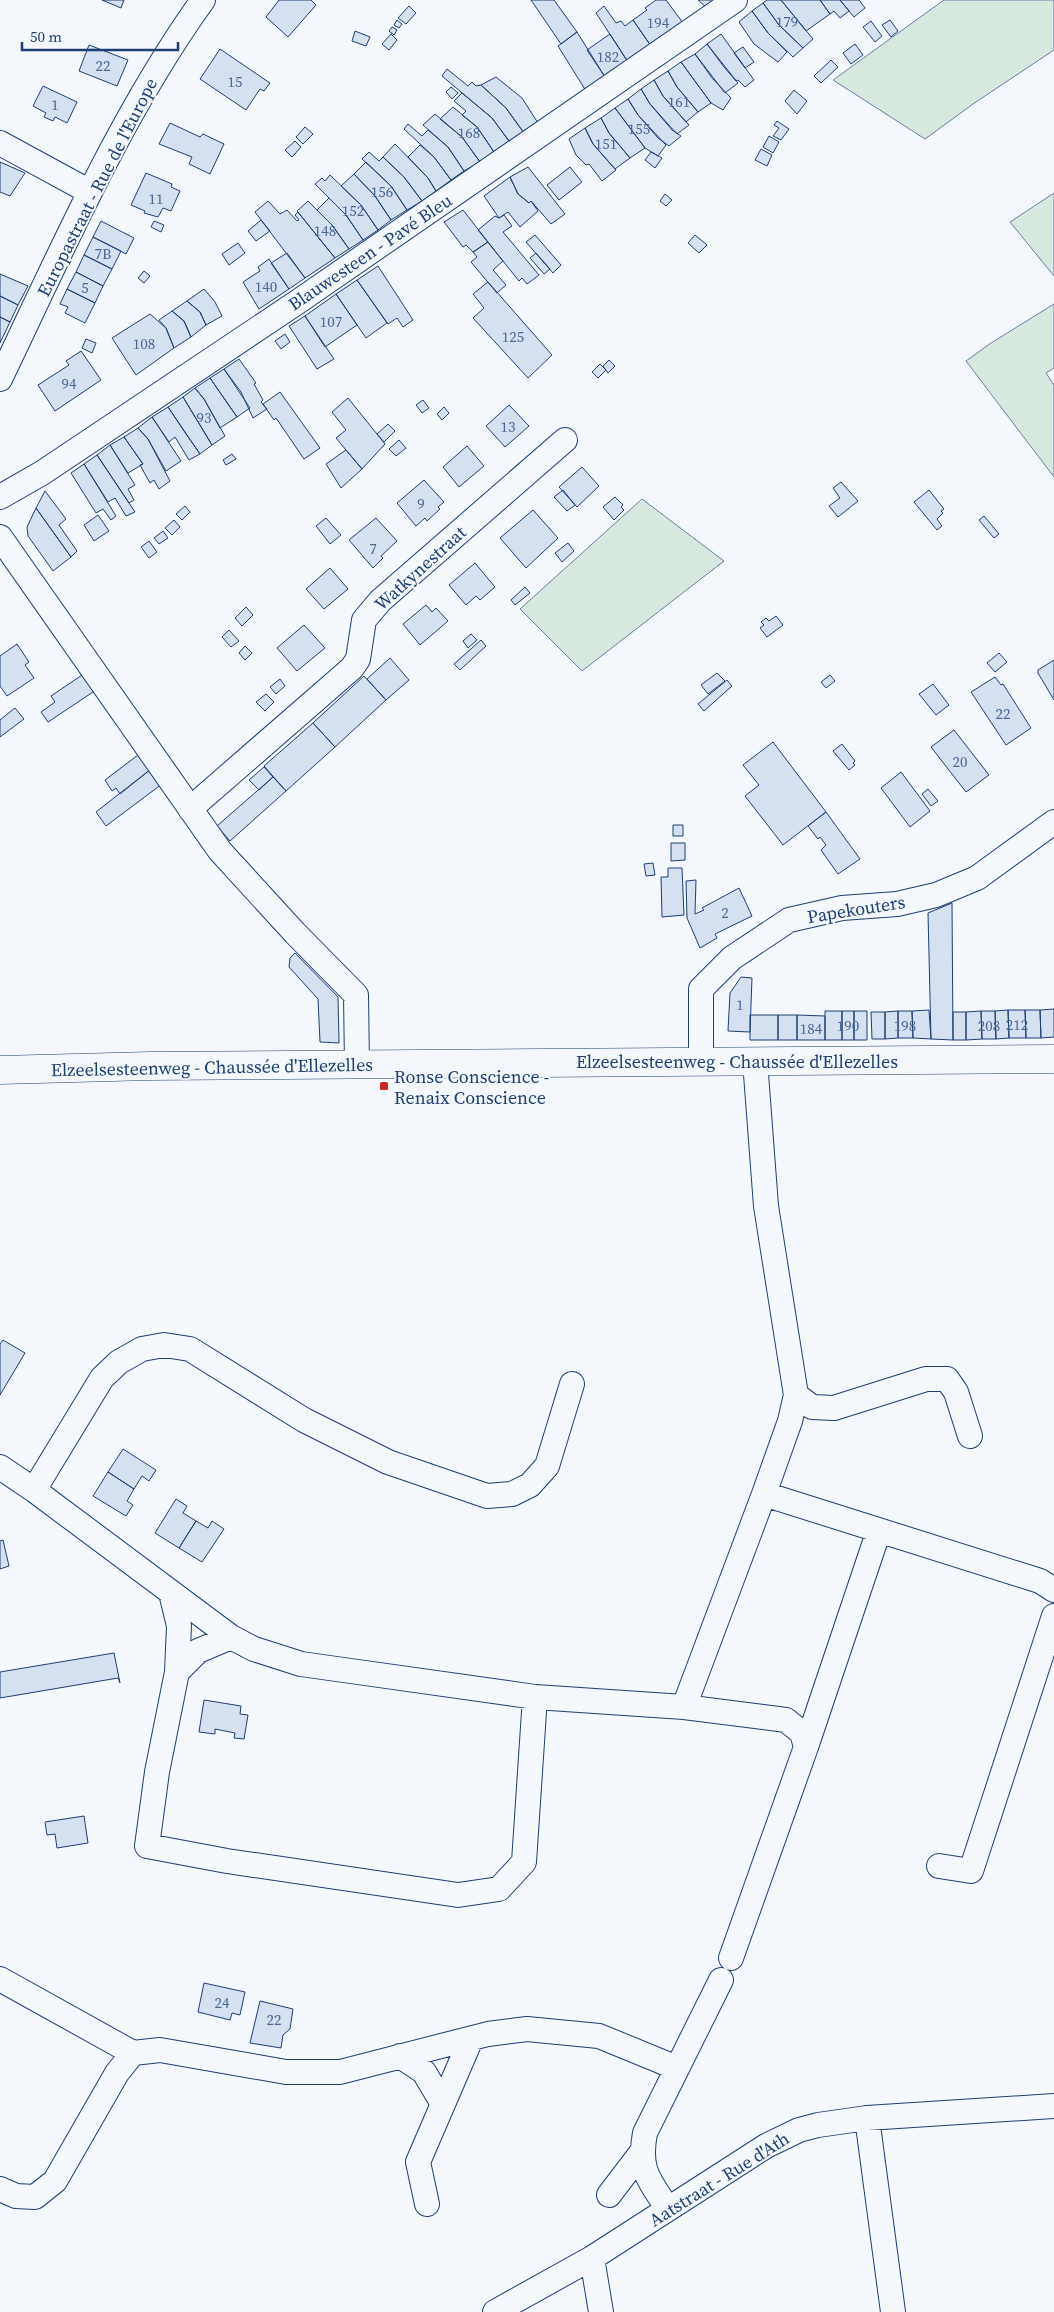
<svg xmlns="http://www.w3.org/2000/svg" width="1054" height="2312" viewBox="0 0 1054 2312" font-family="'Source Serif 4',serif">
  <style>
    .green { fill: #d7e8df; stroke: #687fa3 }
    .building { fill: #d5e0f0; stroke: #1d3f73 }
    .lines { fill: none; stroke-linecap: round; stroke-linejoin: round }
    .minor-casing { stroke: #1d3f73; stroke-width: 26 }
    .major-casing { stroke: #1d3f73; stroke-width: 29 }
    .minor { stroke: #f4f7fb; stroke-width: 24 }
    .major { stroke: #f4f7fb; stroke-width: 28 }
    .poi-dot { fill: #c62828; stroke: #f4f7fb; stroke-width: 2 }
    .labels { text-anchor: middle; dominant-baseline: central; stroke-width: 4; stroke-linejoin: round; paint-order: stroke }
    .number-label { font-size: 15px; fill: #4b6792 }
    .street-label { font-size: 18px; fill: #1d3f73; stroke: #f4f7fb }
    .poi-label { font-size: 18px; fill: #1d3f73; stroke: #f4f7fb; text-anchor: start }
  </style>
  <rect width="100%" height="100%" fill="#f4f7fb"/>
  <path class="green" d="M944,0H1054V50L973,104L925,139L833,80Z
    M1054,193V276L1010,222Z
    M1054,304V368L1046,373L1054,385V477L966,361L991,343Z
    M642,499L724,561L582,671L520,609Z"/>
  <path class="building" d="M102,0H124L121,8Z
    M279,0H311L316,5L288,37L266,17Z
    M531,0H554L577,32L561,44Z
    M656,0H666L683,23L651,46L633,20L647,10L645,8Z
    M698,0H718L707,8Z
    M767,0H781L813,39L803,48L779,25L763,3Z
    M781,0H820L830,14L806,31Z
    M820,0H840L849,11L840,18L834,11L830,14Z
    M840,0H859L865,8L854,17Z
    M763,3L779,25L803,48L793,57L768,33L752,11Z
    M409,6L416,13L406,24L398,18Z
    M604,6L616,23L621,21L625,26L633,20L651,46L628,62L596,13Z
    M752,11L768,33L787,52L778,62L754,44L739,22Z
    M397,20L402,24L399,28L394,25Z
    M890,20L898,31L891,37L882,25Z
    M871,21L882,36L875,42L863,27Z
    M392,27L397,30L394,35L389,31Z
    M355,31L370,37L366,46L352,41Z
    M577,32L605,77L586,91L558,46Z
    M391,34L397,40L389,50L382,44Z
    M610,34L628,62L605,77L587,50Z
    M721,34L754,80L745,87L738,80L736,81L724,67L707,44Z
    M707,44L738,83L725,93L695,54Z
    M855,44L863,55L851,64L843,53Z
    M89,45L128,60L117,86L79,71Z
    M743,47L754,62L745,68L734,53Z
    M220,49L270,83L264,91L260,89L246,110L200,79Z
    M695,54L712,78L731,98L723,110L711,103L681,62Z
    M831,60L838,67L821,83L814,76Z
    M681,62L711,103L698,112L677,87L668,71Z
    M447,69L468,86L472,82L476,86L481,85L506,108L524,133L509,141L492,118L442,76Z
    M668,71L677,87L698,112L686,122L663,96L654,80Z
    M496,77L522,98L538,123L524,133L506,108L481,85Z
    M654,80L663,96L689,125L677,134L650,104L641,89Z
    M43,86L77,102L67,123L55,117L53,121L44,117L46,113L33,106Z
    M451,87L458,93L452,99L446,92Z
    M641,89L650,104L672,130L681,136L669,146L658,138L638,115L628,99Z
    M794,90L807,101L797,114L785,101Z
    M462,93L492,118L509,141L494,152L477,127L462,115L466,111L454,101Z
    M628,99L638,115L666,145L658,156L645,148L615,108Z
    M453,107L477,127L494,152L480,162L462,137L440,119Z
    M615,108L645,148L630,158L609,133L601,118Z
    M435,114L462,137L480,162L464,171L448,147L423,125Z
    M601,118L609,133L630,158L615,169L593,144L585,128Z
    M777,121L789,129L781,140L773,136L779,128L774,125Z
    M170,123L200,137L203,134L224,144L210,174L189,164L192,157L159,144Z
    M408,124L422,136L428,130L448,147L464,171L451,180L434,157L404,129Z
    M305,127L313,134L303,144L296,137Z
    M585,128L593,144L616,170L602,181L589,164L586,165L576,155L569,139Z
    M769,136L779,142L773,153L763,147Z
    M295,141L301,147L292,157L285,150Z
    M395,144L428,178L436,191L422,201L404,177L383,157Z
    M420,145L434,157L451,180L436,191L428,178L408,157Z
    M761,149L772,155L767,166L755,160Z
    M369,152L379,161L383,157L404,177L422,201L407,210L391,186L362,159Z
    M651,152L662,158L655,168L645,160Z
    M0,162L25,173L10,196L0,192Z
    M366,162L391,186L407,210L391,220L375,196L354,174Z
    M528,167L565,214L551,224L531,201L529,203L518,194L510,177Z
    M570,167L582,182L559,200L547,185Z
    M146,173L172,184L171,187L180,191L171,211L163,208L158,217L144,213L145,211L131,205Z
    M354,174L375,196L391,220L378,230L361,205L341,186Z
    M330,175L361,205L378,230L363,240L346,215L315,184L322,178L325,181Z
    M510,177L518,194L529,203L531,201L538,211L520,227L508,212L499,218L484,196Z
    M665,194L672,200L666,206L660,201Z
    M329,198L346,215L363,240L349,249L332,225L317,210Z
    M268,201L280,214L287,210L297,221L299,220L295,215L298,212L335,258L305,278L255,212Z
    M308,201L332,225L349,249L335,258L297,211Z
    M463,210L488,242L473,252L466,245L463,247L444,222Z
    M504,215L512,226L503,232L539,275L527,284L522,278L519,281L478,230L495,216L499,218Z
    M261,220L270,231L256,241L248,231Z
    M101,221L134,238L126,254L93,237Z
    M154,221L164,225L161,232L151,227Z
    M535,235L561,265L553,273L526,242Z
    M695,235L707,245L699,253L688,243Z
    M93,237L121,251L112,269L84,255Z
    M488,242L503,261L493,270L506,285L497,293L471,262L477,257L473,252Z
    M238,243L245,253L229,265L222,254Z
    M287,253L305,278L289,289L271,263Z
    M536,253L550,269L544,274L530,258Z
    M84,255L112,269L103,286L76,272Z
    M269,259L289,289L259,309L243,282L260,271L258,267Z
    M378,266L413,320L403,327L397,318L388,324L357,280Z
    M144,271L150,276L144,283L138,278Z
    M76,272L103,286L95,303L67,289Z
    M0,274L28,286L18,305L0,296Z
    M357,280L387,323L366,338L336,294Z
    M488,282L552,355L528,378L473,318L484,308L473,294Z
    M67,289L95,303L85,323L65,313L68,307L60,304Z
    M204,289L215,302L222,316L206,325L200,312L187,301Z
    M336,294L357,325L325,347L305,316Z
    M0,296L18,305L10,322L0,317Z
    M187,301L200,312L206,325L191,337L184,321L172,311Z
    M172,311L184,321L191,337L174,348L166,328L159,320Z
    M150,314L166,328L174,348L136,375L112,338Z
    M305,316L334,359L317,369L289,326Z
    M0,317L10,322L0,343Z
    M285,334L290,342L281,349L275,341Z
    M86,339L96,343L92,353L82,348Z
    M81,351L101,380L55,411L38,385L69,365L66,361Z
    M239,359L256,383L254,384L263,400L261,402L267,409L253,418L241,392L224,369Z
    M609,360L615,366L608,373L603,366Z
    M600,364L606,370L598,378L592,372Z
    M224,369L250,408L237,417L210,378Z
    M210,378L237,417L220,428L204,399L195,388Z
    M195,388L204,399L225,436L212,445L183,397Z
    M280,392L320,448L304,459L276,418L274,420L263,404Z
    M183,397L212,445L200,454L168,407Z
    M348,398L385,444L362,469L336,438L346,430L332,412Z
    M423,400L429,408L422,413L416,405Z
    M509,405L529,426L505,447L486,426Z
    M168,407L184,431L200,454L189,460L175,437L169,442L152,417Z
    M444,407L449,413L442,420L437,414Z
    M152,417L181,461L166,471L148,439L138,428Z
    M388,424L395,431L384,442L377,434Z
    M138,428L148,439L170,481L159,489L154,480L150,483L140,465L143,464L124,437Z
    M124,437L143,464L128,473L110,445Z
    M399,440L406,448L396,456L389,449Z
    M110,445L135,485L128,489L134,500L129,503L97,455Z
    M467,446L484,466L459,487L443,467Z
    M346,450L362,469L341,488L326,464Z
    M232,454L236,459L226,465L223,460Z
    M97,455L135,512L126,516L115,498L108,502L84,464Z
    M84,464L116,516L111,520L103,509L96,513L71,473Z
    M582,467L599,486L577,507L559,487Z
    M424,480L444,502L438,507L440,509L427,521L425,518L416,526L397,503Z
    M841,482L858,501L838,517L829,506L840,498L833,488Z
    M563,490L575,505L567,511L554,497Z
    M929,490L944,509L941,511L943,513L937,519L942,526L937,530L914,502Z
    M45,491L66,519L59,525L77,551L71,557L36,508Z
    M615,497L623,505L621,507L624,510L614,520L603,507Z
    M185,506L190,512L182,520L176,514Z
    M36,508L71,557L53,571L28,536L27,527Z
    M533,510L558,538L526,568L500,538Z
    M98,515L109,531L94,541L84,525Z
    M984,516L999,534L994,538L979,520Z
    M326,518L341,535L330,544L316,526Z
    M376,518L397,541L381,556L383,558L373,568L349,540Z
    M174,520L180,527L172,535L165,528Z
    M163,531L168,538L159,544L154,538Z
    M149,541L157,552L149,558L141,547Z
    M568,543L574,551L562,562L555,553Z
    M475,563L495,587L480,600L476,596L466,605L449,585Z
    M330,568L348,589L324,609L306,589Z
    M525,587L530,593L515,605L511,600Z
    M426,605L432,612L436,608L448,621L420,645L403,624Z
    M246,607L253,615L242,626L235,618Z
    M776,616L783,625L767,637L760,628L764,625L761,622L766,618L769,621Z
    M304,625L325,648L297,671L277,648Z
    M229,630L239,641L231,647L222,637Z
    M471,634L477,640L468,648L463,641Z
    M481,640L486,646L460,670L454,664Z
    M17,644L29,662L25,665L34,678L7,696L0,686V656Z
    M245,646L252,653L245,660L239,653Z
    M999,653L1007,662L995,672L987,663Z
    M390,658L409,680L386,700L367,679Z
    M1054,660V700L1038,673V670Z
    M85,673L96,690L48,722L41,712L55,702L51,696Z
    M717,673L725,681L708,694L701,685Z
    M830,675L835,681L826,688L821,682Z
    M364,676L386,700L335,747L313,723Z
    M995,677L1001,685L1003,684L1031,728L1006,745L971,692Z
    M280,679L285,686L276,694L270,687Z
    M727,680L732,686L704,711L698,704Z
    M933,684L949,705L936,715L919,694Z
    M266,694L274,702L265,711L256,702Z
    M15,708L24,719L0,737V720Z
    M313,723L335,747L286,791L264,766Z
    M954,730L989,775L966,792L931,747Z
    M773,742L826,812L783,845L745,796L759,785L743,765Z
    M842,744L855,761L853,763L855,765L849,770L833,751Z
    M142,752L151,769L120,794L116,788L112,791L105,780Z
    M264,767L273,777L259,790L249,780Z
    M151,769L162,784L106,826L96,812Z
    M901,772L930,811L910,827L881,788Z
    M273,777L286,791L230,841L217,826Z
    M928,789L938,801L931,806L922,794Z
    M826,812L860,859L838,874L821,850L826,845L820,837L818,839L808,826Z
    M673,825H683V836H673Z
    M671,843H685V860L671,861Z
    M653,863L655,875L646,876L644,864Z
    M668,868H682L684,915L662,917L661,877H668Z
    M696,880L695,914L704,910L702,908L739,888L752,916L715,934L717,938L700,948L687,918L686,881Z
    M952,903L953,1040L931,1039L928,913Z
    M295,953L338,997L339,1043L320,1042L318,999L289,967L290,958Z
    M741,977L752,978L750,1032L728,1031L730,993Z
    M1054,1009V1037L1041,1038L1040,1010Z
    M929,1010L931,1039L913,1038L912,1011Z
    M1008,1010H1025L1026,1038H1009Z
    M1008,1010L1009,1038L996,1039L995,1011Z
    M1025,1010H1040L1041,1038H1026Z
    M825,1011H842V1040H825Z
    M842,1011H854V1040H842Z
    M854,1011H867V1040H854Z
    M898,1011H912L913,1038H898Z
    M898,1011V1038L885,1039V1012Z
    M981,1011H995L996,1039H982Z
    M981,1011L982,1039L966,1040V1012Z
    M871,1012H885V1039H872Z
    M953,1012H966V1040H953Z
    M750,1015H778V1040H750Z
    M778,1015H797V1040H778Z
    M797,1015L825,1016V1040H797Z
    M3,1340L25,1353L0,1395V1344Z
    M123,1449L156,1470L149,1481L142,1476L134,1489L108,1472Z
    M108,1472L134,1489L127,1501L133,1505L126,1516L93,1496Z
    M176,1499L187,1506L183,1513L196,1521L179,1548L155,1533Z
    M196,1521L208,1528L212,1521L224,1529L202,1562L179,1548Z
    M3,1540L9,1566L0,1569V1541Z
    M114,1653L120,1683L118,1678L0,1698V1672Z
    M204,1700L241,1706L240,1714L248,1715L244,1739L234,1738L235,1733L215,1729V1734L199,1732Z
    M84,1816L88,1843L57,1848L55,1834L47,1835L45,1822Z
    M204,1983L245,1992L240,2015L232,2013L230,2020L198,2012Z
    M260,2001L293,2009L290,2029L283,2035L281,2048L250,2043Z"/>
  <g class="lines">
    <g class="minor-casing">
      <path id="minor" d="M0,143L90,192
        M0,379C61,252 121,114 203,0
        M0,497L42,473L299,301L735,0
        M0,537L220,851L295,933L356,995L357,1066
        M190,809L352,668L358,659L364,620L380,601L565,440
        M701,1060V989L732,958L789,920L842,908L897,904L936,895L977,878L1054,822
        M796,1395L812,1407L834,1408L926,1379H947L956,1392L970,1436
        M0,1467L34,1490L231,1637L254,1649L301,1664L535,1697L684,1707L786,1720L802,1733L806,1747L731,1958
        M34,1490L102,1378L119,1362L142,1349L164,1345L190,1349L304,1420L388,1462L487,1496L512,1494L530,1485L547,1466L572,1384
        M764,1494L1040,1581L1054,1590
        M171,1593L179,1626L177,1672
        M231,1637L198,1651L177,1672L157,1772L147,1846L227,1861L458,1895L499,1889L524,1862L535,1697
        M684,1707L764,1494L790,1421L796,1395L766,1206L755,1061
        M806,1747L879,1530
        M939,1866L971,1871L1054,1616
        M0,1979L133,2053
        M400,2056L424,2072L443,2104
        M867,2118L893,2312
        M0,2189L16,2196L35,2197L55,2181L117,2073L133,2053L160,2050L286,2072H340L488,2034L527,2029L599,2036L677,2068
        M609,2195L641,2153
        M427,2204L418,2162L471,2039
        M668,2209C649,2180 638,2170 645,2133L721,1980
        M592,2258L601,2312
        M495,2312L592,2258L766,2146L799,2130L818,2125L867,2118L1054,2106"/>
    </g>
    <g class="major-casing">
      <path id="major" d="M0,1070L150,1066L1054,1059"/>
    </g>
    <use href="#minor" class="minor"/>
    <use href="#major" class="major"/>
  </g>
  <rect class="poi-dot" x="379" y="1081" width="10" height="10" rx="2.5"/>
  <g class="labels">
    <g class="number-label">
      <text x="787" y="21">179</text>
      <text x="658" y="22">194</text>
      <text x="608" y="56">182</text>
      <text x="103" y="65">22</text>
      <text x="235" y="81">15</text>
      <text x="679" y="101">161</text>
      <text x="55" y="104">1</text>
      <text x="639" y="128">155</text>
      <text x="469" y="132">168</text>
      <text x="606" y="143">151</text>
      <text x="382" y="191">156</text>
      <text x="156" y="198">11</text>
      <text x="353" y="210">152</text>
      <text x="325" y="230">148</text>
      <text x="103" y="253">7B</text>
      <text x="266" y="286">140</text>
      <text x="85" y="287">5</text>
      <text x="331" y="321">107</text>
      <text x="513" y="336">125</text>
      <text x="144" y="343">108</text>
      <text x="69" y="383">94</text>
      <text x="204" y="417">93</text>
      <text x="508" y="426">13</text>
      <text x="421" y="503">9</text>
      <text x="373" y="548">7</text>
      <text x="1003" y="713">22</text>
      <text x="960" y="761">20</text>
      <text x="725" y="912">2</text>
      <text x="740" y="1004">1</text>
      <text x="1017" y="1024">212</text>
      <text x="848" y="1025">190</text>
      <text x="905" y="1025">198</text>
      <text x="989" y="1025">208</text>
      <text x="811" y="1028">184</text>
      <text x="222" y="2002">24</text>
      <text x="274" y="2019">22</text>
    </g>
    <g class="street-label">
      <text transform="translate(97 187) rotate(-63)">Europastraat - Rue de l'Europe</text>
      <text transform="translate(370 252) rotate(-34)">Blauwesteen - Pavé Bleu</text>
      <text transform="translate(420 568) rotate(-42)">Watkynestraat</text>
      <text transform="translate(856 909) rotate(-9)">Papekouters</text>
      <text x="737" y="1061">Elzeelsesteenweg - Chaussée d'Ellezelles</text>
      <text transform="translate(212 1067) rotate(-1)">Elzeelsesteenweg - Chaussée d'Ellezelles</text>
      <text transform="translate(719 2179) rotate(-32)">Aatstraat - Rue d'Ath</text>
    </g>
    <g class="poi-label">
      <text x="394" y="1076">Ronse Conscience -<tspan x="394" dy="21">Renaix Conscience</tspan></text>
    </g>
  </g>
  <path d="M22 42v8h156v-8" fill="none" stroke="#1d3f73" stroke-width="2.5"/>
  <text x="30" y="42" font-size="15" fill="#1d3f73" stroke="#f4f7fb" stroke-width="4" paint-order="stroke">50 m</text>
</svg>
